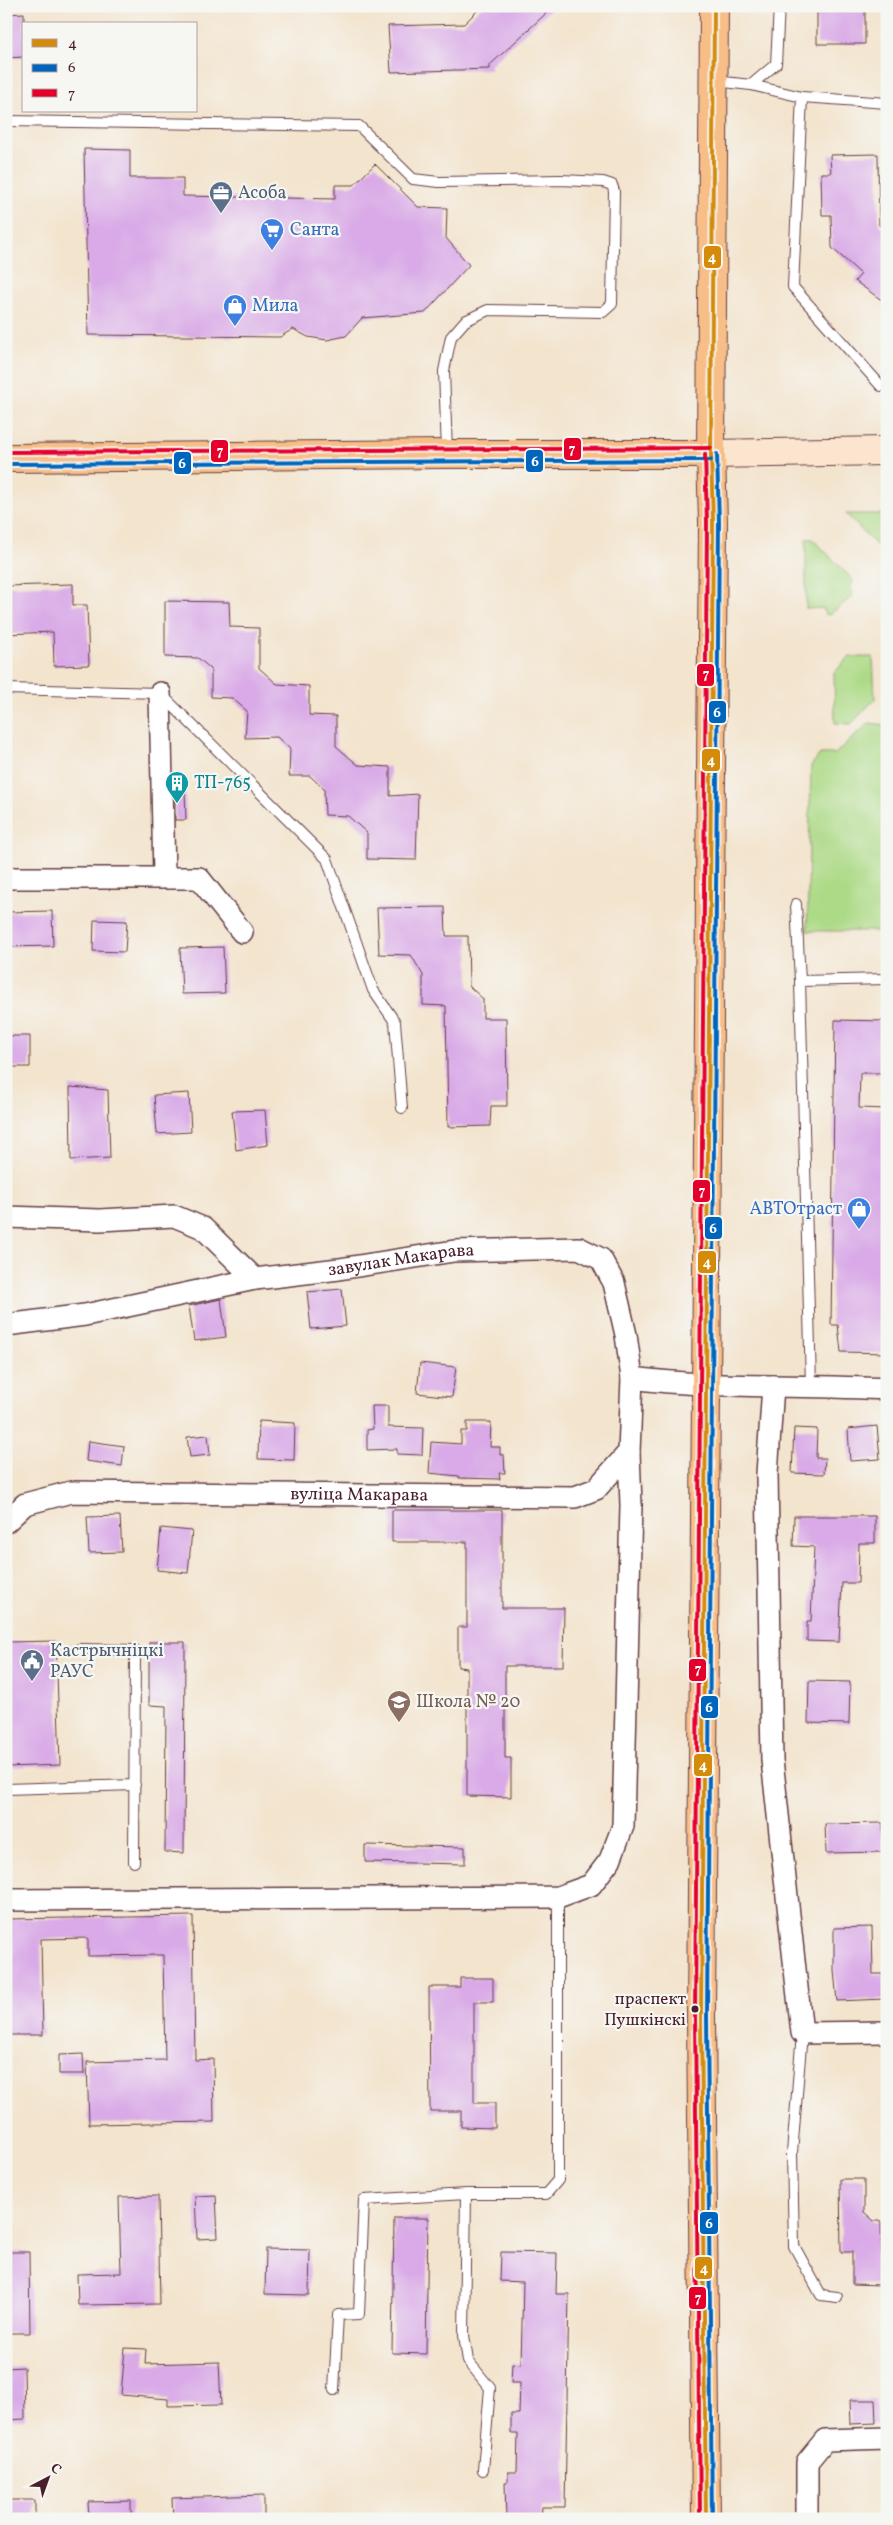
<svg xmlns="http://www.w3.org/2000/svg" width="893" height="2525" viewBox="0 0 893 2525" font-family="Vollkorn,serif">
  <style>
    .green { fill: #adda87; stroke: #7c7c59 }
    .building { fill: #d9aae7 }
    .lines { fill: none; stroke-linecap: round; stroke-linejoin: round }
    .service-casing { stroke: #633d43; stroke-width: 12 }
    .minor-casing { stroke: #633d43; stroke-width: 24 }
    .secondary-casing { stroke: #633d43; stroke-width: 30 }
    .primary-casing { stroke: #633d43; stroke-width: 30 }
    .service { stroke: #fff; stroke-width: 10 }
    .minor { stroke: #fff; stroke-width: 21 }
    .secondary { stroke: #fce5cf; stroke-width: 28 }
    .primary { stroke: #f7be87; stroke-width: 28 }
    .bus-1-casing { stroke: #f6f6f2; stroke-width: 8 }
    .bus-2-casing { stroke: #f6f6f2; stroke-width: 8 }
    .bus-3-casing { stroke: #f6f6f2; stroke-width: 8 }
    .bus-1 { stroke: #d48b09; stroke-width: 4 }
    .bus-2 { stroke: #0065bd; stroke-width: 4 }
    .bus-3 { stroke: #e4002b; stroke-width: 4 }
    .bus-dot { fill: #4a1f2b; stroke: #f6f6f2; stroke-width: 2 }
    .labels { text-anchor: middle; dominant-baseline: central; stroke-width: 4.5; stroke-linejoin: round; paint-order: stroke }
    .bus-label { font-size: 17px; fill: #4a1f2b; stroke: #f6f6f2; text-anchor: end }
    .service-label { font-size: 18px; fill: #4e5e75; stroke: #f6f6f2; text-anchor: start }
    .shop-label { font-size: 18px; fill: #366cbe; stroke: #f6f6f2; text-anchor: start }
    .culture-label { font-size: 18px; fill: #0d838f; stroke: #f6f6f2; text-anchor: start }
    .street-label { font-size: 18px; fill: #4a1f2b; stroke: #f6f6f2 }
    .education-label { font-size: 18px; fill: #785e54; stroke: #f6f6f2; text-anchor: start }
    .line-badge { stroke: #f6f6f2; stroke-width: 2 }
    .badge-label { font-size: 14px; text-anchor: middle; font-weight: bold; fill: #fff }
  </style>
  <rect width="100%" height="100%" fill="#f6f6f2"/>
  <filter id="ink" filterUnits="userSpaceOnUse"><feTurbulence type="fractalNoise" baseFrequency=".02" numOctaves="2"/><feDisplacementMap in="SourceGraphic" scale="10" xChannelSelector="R" yChannelSelector="G"/><feConvolveMatrix kernelMatrix="1 2 1 2 8 2 1 2 1" color-interpolation-filters="sRGB"/></filter>
  <filter id="wash" filterUnits="userSpaceOnUse"><feTurbulence type="fractalNoise" baseFrequency=".0096" numOctaves="4" result="noise"/><feDisplacementMap in="SourceGraphic" scale="20" xChannelSelector="R" yChannelSelector="G"/><feGaussianBlur stdDeviation="1.12" result="paint"/><feColorMatrix in="noise" values="0 0 0 0 0 0 0 0 0 0 0 0 0 0 0 0 0 1.4 0 .05"/><feComposite in="paint" operator="in"/></filter>
  <g filter="url(#wash)">
    <rect width="100%" height="100%" fill="#f3e4ce"/>
    <path class="green" d="M846,514H887V548L881,550Z
      M806,539H813L853,580L851,586L853,596L829,615L825,614L823,608L806,609Z
      M849,657H873L875,699L851,724L835,723L834,673Z
      M869,723L886,725L887,728V931H807L811,766L820,754H835Z"/>
    <g id="blocks">
      <path class="building" d="M482,6H554L490,65V69L391,72L388,26L464,24Z
        M817,6H865V44H817Z
        M24,13V57L6,58V14Z
        M84,149L130,150V178H183V196L335,199V185H354L375,164L418,207L447,208L446,238L469,265L425,313L362,318L346,336L327,340L308,337L293,329L280,337L88,335Z
        M878,154L879,225L887,231V304L855,281L861,274L832,248L831,215H822L821,173H831L830,155Z
        M73,584V605H87L89,665L54,666L53,632L6,634V586Z
        M165,601L229,602L230,627L259,628V668L277,684L309,686V715L336,716V746L358,765L390,767V796L418,794L416,860L367,859V833L348,816L325,815L324,789L310,776H289L290,749L277,737L245,738L247,711L232,698L211,697V669L198,658L165,657Z
        M175,789H185L186,820H175Z
        M445,907L446,936H468L469,986L483,999V1018H506L507,1106H491L490,1126L448,1127L446,1006L423,1005V975L411,955L379,954L377,908Z
        M52,911L53,946L6,947V912Z
        M94,920L127,921L125,952L93,951Z
        M223,947L225,993L182,994L180,948Z
        M835,1020L887,1021V1073H860L859,1108L887,1109V1353L841,1352L838,1325H831Z
        M6,1036H30V1067H6Z
        M70,1087L108,1090L110,1158L71,1160Z
        M189,1093L191,1132L157,1134L154,1095Z
        M265,1110L268,1145L236,1150L232,1111Z
        M342,1289L346,1326L311,1329L307,1292Z
        M221,1299L226,1337L194,1341L189,1306Z
        M420,1363L456,1367L452,1397L417,1393Z
        M372,1406H388V1427L423,1428L422,1455L397,1454V1449L367,1450V1430L373,1429Z
        M259,1421L295,1423L294,1460L258,1459Z
        M467,1422H491L490,1447H500V1455H504L505,1473H499L500,1479L459,1478V1476L429,1473L431,1442L461,1444V1431H467Z
        M877,1426L880,1459L850,1461L848,1429Z
        M794,1428L817,1429L816,1458H825L824,1474L792,1473Z
        M208,1435L210,1455L190,1457L187,1437Z
        M88,1441L124,1446L122,1466L86,1461Z
        M392,1510H502V1608H564L563,1666H505V1758H511V1797L467,1796V1668L458,1667V1627H467V1542H392Z
        M120,1516L122,1552L89,1553L87,1517Z
        M794,1516H875V1543H859L858,1583H842L839,1642L807,1641V1622H811L814,1547L793,1546Z
        M161,1528L192,1531L188,1573L157,1570Z
        M56,1641L60,1765L7,1767L6,1642Z
        M149,1642H185L184,1853L165,1852L166,1706L149,1705Z
        M809,1681L850,1682L849,1724L808,1723Z
        M883,1823V1852L826,1853L825,1824Z
        M365,1845L465,1847V1864L365,1862Z
        M193,1916L195,2060L213,2059L214,2122L89,2124L87,2062L165,2060L163,1955L88,1956V1938L41,1939L43,2035H6V1919Z
        M872,1927L873,1974H884L885,1999L837,2001L834,1971V1928Z
        M460,1978H493V2002H474V2103H495V2128L461,2127V2111H430L429,1987H460Z
        M83,2054L84,2074H59V2055Z
        M840,2179H864V2212L874,2221H881L882,2285L852,2284V2252H841Z
        M216,2195L218,2238L197,2239L195,2196Z
        M158,2196L160,2304L78,2305L77,2274L121,2273L119,2197Z
        M394,2218H428L426,2354L392,2353Z
        M266,2249L310,2250L309,2295L265,2294Z
        M6,2252H29L30,2333H6Z
        M501,2252L557,2253L556,2294H569L565,2507H542L541,2519H506L505,2482H508V2472H517L518,2433H511V2414H519L520,2383H511L512,2363L521,2364L523,2282L500,2281Z
        M125,2348L146,2349L145,2364L219,2362L221,2405L168,2406V2399L121,2395Z
        M24,2367L25,2419L6,2420V2368Z
        M850,2400H875L876,2423L851,2424Z
        M264,2495V2519H173L172,2498Z
        M6,2500H35V2519H6Z
        M131,2501V2519H89L88,2502Z"/>
    </g>
  </g>
  <g filter="url(#ink)">
    <use href="#blocks" fill-opacity="0" stroke="#633d43" stroke-width="1"/>
    <g class="lines">
      <g class="service-casing">
        <path id="service" d="M715,81L751,85L802,97L887,103
          M751,85L776,64L779,6
          M802,97L793,287L881,386H887
          M6,121L359,126L413,179L439,182L561,180L603,182L612,185L614,191L612,304L603,312L488,310L465,321L451,337L444,371L447,452
          M6,689L160,693L327,859L373,990L395,1022L402,1108
          M796,904L800,981
          M811,1385L800,981L887,979
          M79,1649L135,1650L134,1862
          M6,1789L135,1785
          M802,2033L792,2153L794,2246L821,2295L837,2297
          M334,2390L338,2315L359,2314L364,2200L466,2194
          M483,2470L490,2388L468,2361L464,2335L466,2194H546L558,2180V1897"/>
      </g>
      <g class="minor-casing">
        <g id="minor">
          <path d="M160,693L164,876"/>
          <path d="M6,878H199L242,932"/>
          <path d="M6,1217L100,1220L174,1216L203,1228L255,1279"/>
          <path id="s1" d="M6,1325L85,1315L255,1279L339,1269L454,1251L579,1248L601,1259L614,1283L626,1335L632,1378C716,1389 802,1384 887,1389"/>
          <path d="M773,1386L767,1474L772,1760L802,2033L887,2032"/>
          <path id="s2" d="M6,1522L25,1504L71,1492L575,1497L596,1489L629,1452L632,1378"/>
          <path d="M6,1900L558,1897L591,1885L610,1860L623,1826L631,1505L629,1452"/>
          <path d="M807,2519V2462L825,2440L887,2438"/>
        </g>
      </g>
      <g class="secondary-casing">
        <path id="secondary" d="M711,454L887,451"/>
      </g>
      <g class="primary-casing">
        <path id="primary" d="M6,458L447,454H711
          M706,2519L701,2016L713,522L711,454L714,6"/>
      </g>
      <use href="#service" class="service"/>
      <use href="#minor" class="minor"/>
      <use href="#secondary" class="secondary"/>
      <use href="#primary" class="primary"/>
      <g class="bus-1-casing">
        <path id="bus-1" d="M706,2519L701,2016L713,522L711,454L714,6"/>
      </g>
      <g class="bus-2-casing">
        <path id="bus-2" d="M6,464L711,460
          M712,2519L707,2016L719,522L717,454"/>
      </g>
      <g class="bus-3-casing">
        <path id="bus-3" d="M6,452L711,448
          M700,2519L695,2016L707,522L705,454"/>
      </g>
      <use href="#bus-1" class="bus-1"/>
      <use href="#bus-2" class="bus-2"/>
      <use href="#bus-3" class="bus-3"/>
    </g>
  </g>
  <defs>
    <g id="office-pin" transform="scale(1.25)"><path d="M0 17L-7.5 6A9.5 9.5 0 1 1 7.5 6Z" fill="#5c6f8a" stroke="#f6f6f2"/><path d="M-6-3h4V-5.5h4V-3h4V5H-6ZM-1-4.5V-3h2v-1.5ZM-6 0V1H6V0Z" fill="#fff"/></g>
    <g id="supermarket-pin" transform="scale(1.25)"><path d="M0 17L-7.5 6A9.5 9.5 0 1 1 7.5 6Z" fill="#3f7fe0" stroke="#f6f6f2"/><path d="M-6-5.5h2.5l.6 2H6L4.5 2H-2.5L-4.4-4H-6ZM-1.5 3.2a1.3 1.3 0 1 0 .1 0ZM3 3.2a1.3 1.3 0 1 0 .1 0Z" fill="#fff"/></g>
    <g id="shop-pin" transform="scale(1.25)"><path d="M0 17L-7.5 6A9.5 9.5 0 1 1 7.5 6Z" fill="#3f7fe0" stroke="#f6f6f2"/><path d="M-5-2.5h2.3a2.7 3.5 0 0 1 5.4 0H5L5.5 6h-11ZM-1.5-2.5h3a1.5 2.3 0 0 0-3 0Z" fill="#fff"/></g>
    <g id="building-pin" transform="scale(1.25)"><path d="M0 17L-7.5 6A9.5 9.5 0 1 1 7.5 6Z" fill="#0f9aa8" stroke="#f6f6f2"/><path d="M-4-6H4V6H1V3H-1V6H-4ZM-2.5-4.3h1.7v1.8h-1.7ZM.8-4.3h1.7v1.8H.8ZM-2.5-1h1.7V.8h-1.7ZM.8-1h1.7V.8H.8Z" fill="#fff"/></g>
    <g id="civic-pin" transform="scale(1.25)"><path d="M0 17L-7.5 6A9.5 9.5 0 1 1 7.5 6Z" fill="#5c6f8a" stroke="#f6f6f2"/><path d="M-.6-6.5H3V-4.5H.6V-3L4-1V1h2V6H-6V1h2V-1L-.6-3ZM-1.2 2.5V6h2.4V2.5Z" fill="#fff"/></g>
    <g id="school-pin" transform="scale(1.25)"><path d="M0 17L-7.5 6A9.5 9.5 0 1 1 7.5 6Z" fill="#8d6e63" stroke="#f6f6f2"/><path d="M0-5L7-2L0 1L-7-2ZM-4 1L0 2.5L4 1V4Q0 6-4 4Z" fill="#fff"/></g>
  </defs>
  <g fill-rule="evenodd">
    <use href="#office-pin" x="221" y="193"/>
    <use href="#supermarket-pin" x="272" y="230"/>
    <use href="#shop-pin" x="235" y="306"/>
    <use href="#building-pin" x="177" y="783"/>
    <use href="#shop-pin" x="859" y="1209"/>
    <use href="#civic-pin" x="32" y="1661"/>
    <use href="#school-pin" x="399" y="1702"/>
  </g>
  <circle class="bus-dot" cx="695" cy="2009" r="4.5"/>
  <g class="labels">
    <g class="bus-label">
      <text x="686" y="1999">праспект<tspan x="686" dy="21">Пушкінскі</tspan></text>
    </g>
    <g class="service-label">
      <text x="238" y="193">Асоба</text>
      <text x="50" y="1651">Кастрычніцкі<tspan x="50" dy="21">РАУС</tspan></text>
    </g>
    <g class="shop-label">
      <text x="290" y="230">Санта</text>
      <text x="252" y="306">Мила</text>
      <text x="842" y="1209" text-anchor="end">АВТОтраст</text>
    </g>
    <g class="culture-label">
      <text x="194" y="783">ТП-765</text>
    </g>
    <g class="street-label">
      <text stroke="none"><textPath href="#s1" startOffset="401">завулак Макарава</textPath></text>
      <text stroke="none"><textPath href="#s2" startOffset="362">вуліца Макарава</textPath></text>
    </g>
    <g class="education-label">
      <text x="416" y="1702">Школа № 20</text>
    </g>
  </g>
  <g class="line-badge">
    <rect x="703" y="245" width="19" height="24" rx="5" fill="#d48b09"/>
    <rect x="563" y="437" width="19" height="24" rx="5" fill="#e4002b"/>
    <rect x="210" y="439" width="19" height="24" rx="5" fill="#e4002b"/>
    <rect x="525" y="449" width="19" height="24" rx="5" fill="#0065bd"/>
    <rect x="173" y="451" width="19" height="24" rx="5" fill="#0065bd"/>
    <rect x="696" y="663" width="19" height="24" rx="5" fill="#e4002b"/>
    <rect x="708" y="700" width="19" height="24" rx="5" fill="#0065bd"/>
    <rect x="701" y="748" width="20" height="24" rx="5" fill="#d48b09"/>
    <rect x="692" y="1179" width="19" height="24" rx="5" fill="#e4002b"/>
    <rect x="704" y="1216" width="19" height="24" rx="5" fill="#0065bd"/>
    <rect x="697" y="1250" width="20" height="24" rx="5" fill="#d48b09"/>
    <rect x="688" y="1658" width="19" height="24" rx="5" fill="#e4002b"/>
    <rect x="700" y="1695" width="19" height="24" rx="5" fill="#0065bd"/>
    <rect x="693" y="1753" width="20" height="24" rx="5" fill="#d48b09"/>
    <rect x="699" y="2211" width="20" height="24" rx="5" fill="#0065bd"/>
    <rect x="694" y="2256" width="19" height="24" rx="5" fill="#d48b09"/>
    <rect x="688" y="2286" width="19" height="24" rx="5" fill="#e4002b"/>
  </g>
  <g class="badge-label">
    <text x="712" y="262">4</text>
    <text x="572" y="454">7</text>
    <text x="220" y="456">7</text>
    <text x="535" y="466">6</text>
    <text x="182" y="468">6</text>
    <text x="706" y="679">7</text>
    <text x="717" y="717">6</text>
    <text x="711" y="765">4</text>
    <text x="702" y="1196">7</text>
    <text x="713" y="1233">6</text>
    <text x="707" y="1267">4</text>
    <text x="698" y="1674">7</text>
    <text x="709" y="1712">6</text>
    <text x="703" y="1770">4</text>
    <text x="709" y="2228">6</text>
    <text x="704" y="2273">4</text>
    <text x="698" y="2303">7</text>
  </g>
  <rect width="893" height="2525" fill="none" stroke="#f6f6f2" stroke-width="25"/>
  <rect x="22" y="22" width="175" height="90" fill="#f6f6f2" stroke="#b1a0a2"/>
  <rect x="32" y="39" width="25" height="8" fill="#d48b09" stroke="#b1a0a2"/>
  <text x="68" y="48" font-size="15" fill="#4a1f2b">4</text>
  <rect x="32" y="64" width="25" height="8" fill="#0065bd" stroke="#b1a0a2"/>
  <text x="68" y="72" font-size="15" fill="#4a1f2b">6</text>
  <rect x="32" y="89" width="25" height="8" fill="#e4002b" stroke="#b1a0a2"/>
  <text x="68" y="98" font-size="15" fill="#4a1f2b">7</text>
  <g transform="translate(48 2478) rotate(41)" stroke="#f6f6f2" stroke-width="4" paint-order="stroke">
  <path d="M0-4L9 19L0 12L-9 19Z" fill="#4a1f2b"/>
  <text y="-8" font-size="14" font-weight="bold" text-anchor="middle" fill="#4a1f2b">С</text>
  </g>
</svg>
